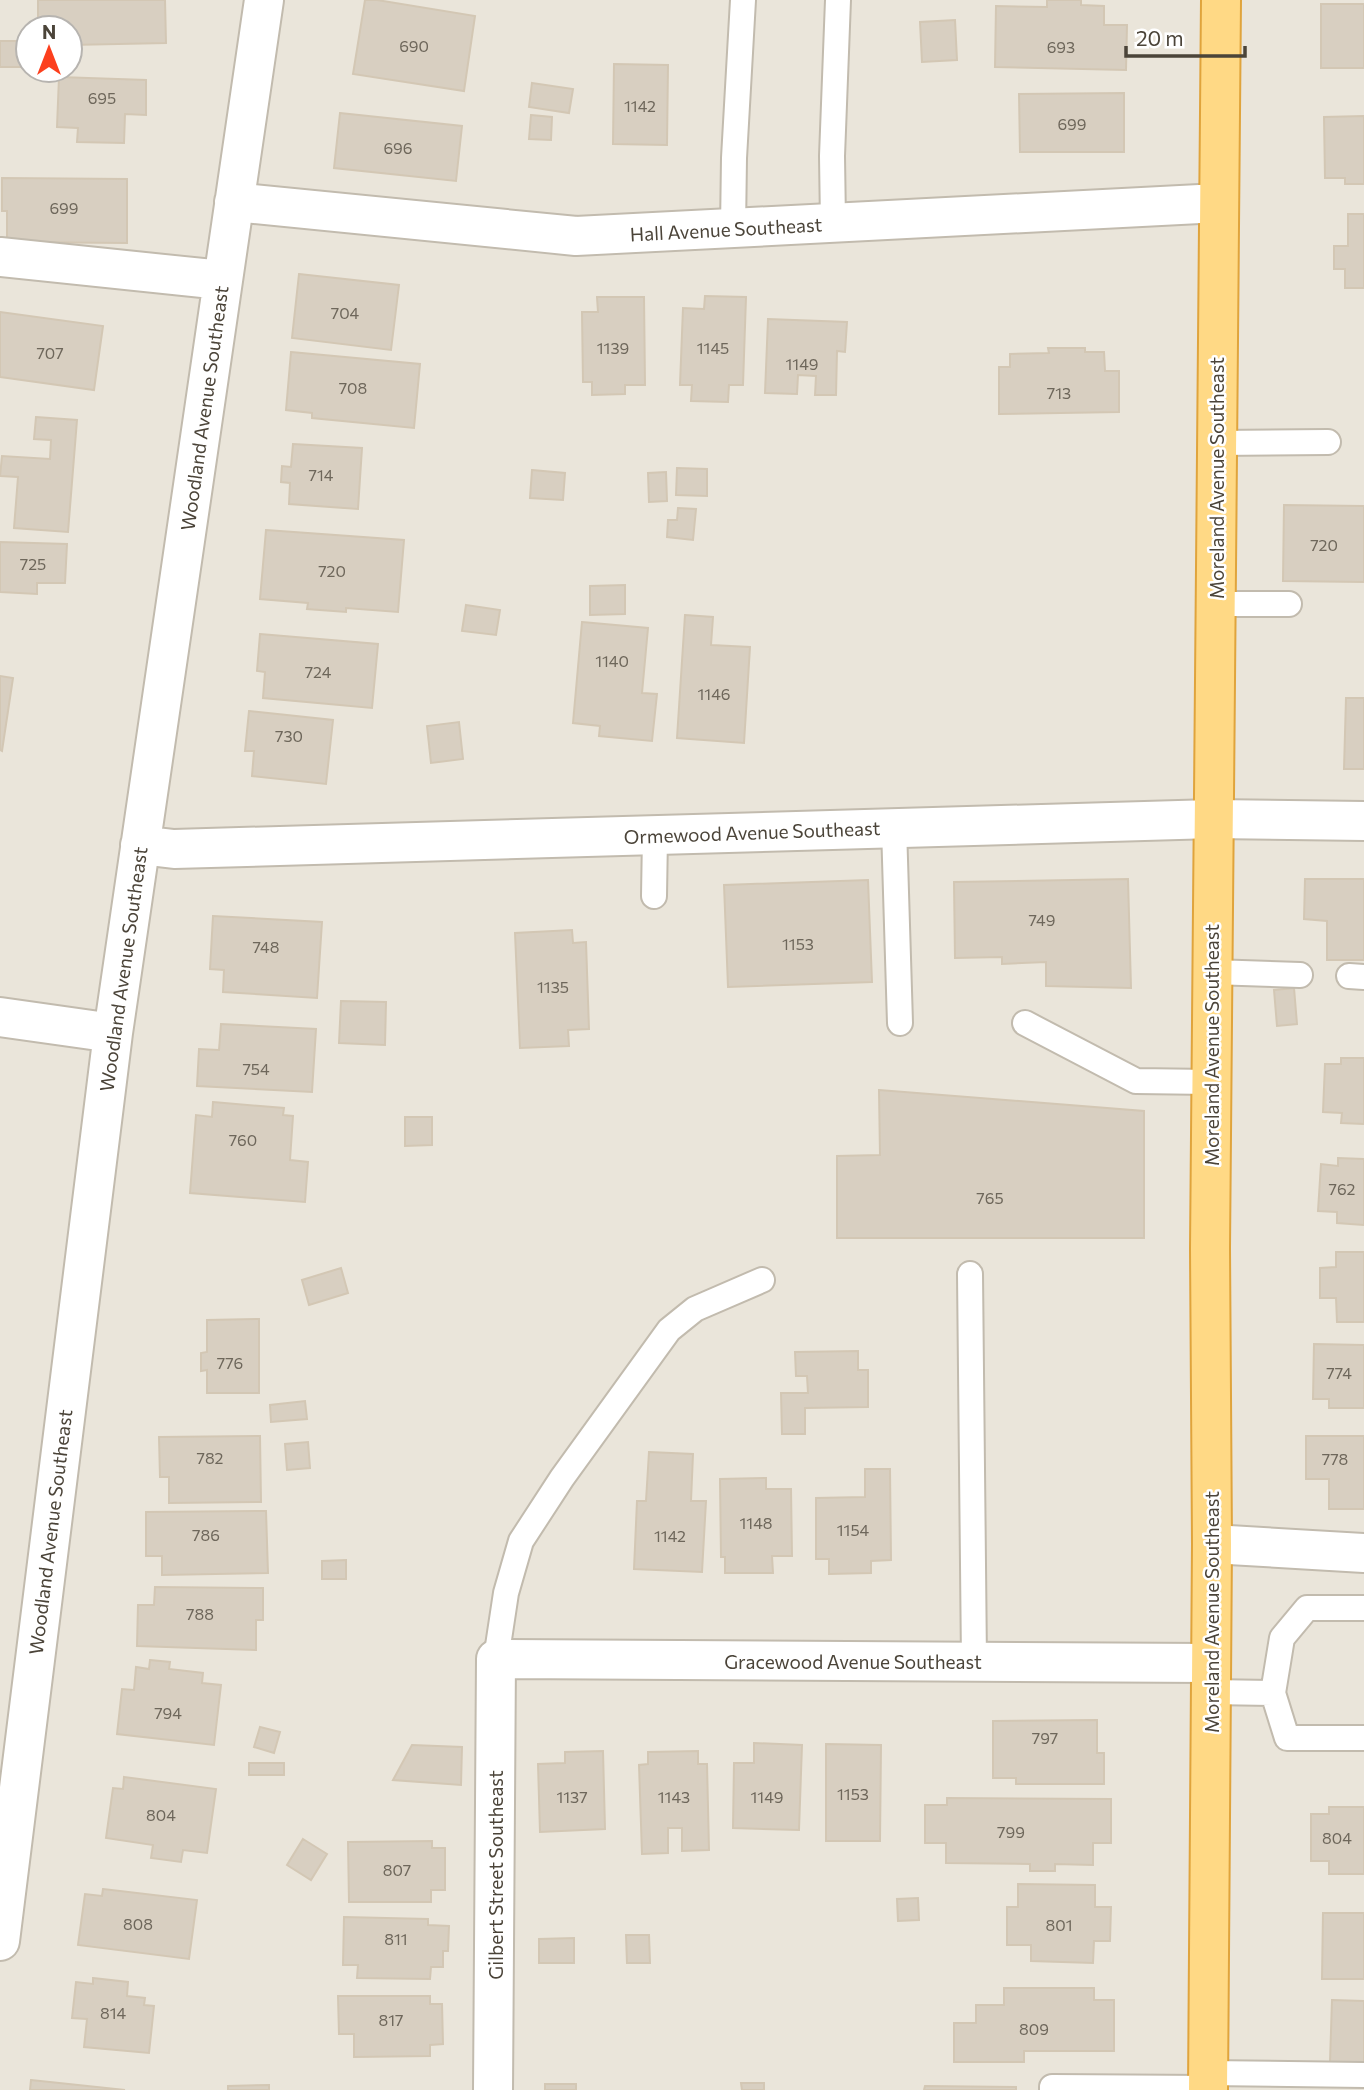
<svg xmlns="http://www.w3.org/2000/svg" width="1364" height="2090" viewBox="0 0 1364 2090" font-family="Commissioner,sans-serif">
  <style>
    .residential { fill: #eae5da; fill-rule: evenodd }
    .building { fill: #d8cfc1; stroke: #d3c7b4; stroke-width: 2 }
    .lines { fill: none; stroke-linecap: round; stroke-linejoin: round }
    .service-casing { stroke: #c2bbae; stroke-width: 28 }
    .minor-casing { stroke: #c2bbae; stroke-width: 42 }
    .tertiary-casing { stroke: #c2bbae; stroke-width: 42 }
    .trunk-casing { stroke: #e0a43c; stroke-width: 42 }
    .service { stroke: #fff; stroke-width: 24 }
    .minor { stroke: #fff; stroke-width: 38 }
    .tertiary { stroke: #fff; stroke-width: 38 }
    .trunk { stroke: #ffd985; stroke-width: 38 }
    .labels { text-anchor: middle; dominant-baseline: central; stroke-width: 5; stroke-linejoin: round; paint-order: stroke }
    .number-label { font-size: 16px; fill: #6e675b }
    .street-label { font-size: 19px; fill: #4b4439; stroke: #fff }
  </style>
  <rect width="100%" height="100%" fill="#f6f3ec"/>
  <path class="residential" d="M0,0H1364V2090H0ZM28,28H70V70H28Z"/>
  <path class="building" d="M38,0H165L166,43L70,45V28H38Z
    M365,0H377L475,16L464,91L353,74Z
    M1047,0H1081V5L1104,6V25H1127L1126,70L995,67L996,6L1047,7Z
    M1321,4H1364V68H1321Z
    M955,20L957,60L922,62L920,22Z
    M0,41H28V67H0Z
    M614,64L668,65L667,145L613,144Z
    M59,77L146,80V115L125,114L124,143L77,142L78,128L57,127Z
    M532,83L573,89L569,113L529,107Z
    M1124,93V152H1020L1019,94Z
    M340,113L462,126L456,181L334,168Z
    M531,115L552,117L551,140L529,139Z
    M1364,116V184H1345V178H1325L1324,117Z
    M2,178L127,179V243L7,242V211H2Z
    M1348,214H1364V288H1345V269H1334V246H1348Z
    M299,274L399,285L391,350L292,338Z
    M705,296L746,297L743,385H729L728,402L691,401L692,385H680L683,308L704,309Z
    M597,297H644L645,385H625V394L592,395V382H583L582,312H598Z
    M0,312L103,326L94,390L0,377Z
    M768,319L847,322L845,352L837,351L836,395H815L816,376L798,375L797,394L765,393Z
    M1048,348H1085V352H1104L1105,371H1119V412L999,414V367H1010V354L1049,353Z
    M291,352L420,364L414,428L312,418V413L286,410Z
    M36,417L77,420L68,532L14,528L18,477L0,476L2,456L50,459L51,440L34,439Z
    M293,444L362,448L358,509L289,504L290,483L281,482L282,466L291,467Z
    M677,468L707,469V496L676,495Z
    M532,470L565,473L563,500L530,498Z
    M666,472L667,501L649,502L648,473Z
    M1284,505L1364,506V582L1283,581Z
    M678,508L696,509L693,540L667,537L668,520H677Z
    M266,530L404,540L398,612L346,608V612L307,609L308,603L260,599Z
    M0,542L67,544L65,583H37V594L0,592Z
    M625,585V614L590,615V586Z
    M466,605L500,610L496,635L462,631Z
    M685,615L713,617L711,645L750,647L744,743L677,738Z
    M582,622L648,628L642,693L657,694L652,741L599,736L600,726L573,723Z
    M260,634L378,644L372,708L263,698L265,672L257,671Z
    M0,676L13,678L2,751L0,750Z
    M1346,698H1364V769H1344Z
    M249,711L333,720L326,784L252,776L254,751H245Z
    M459,722L463,759L431,763L427,726Z
    M1128,879L1131,988L1046,986V962L1002,964V957L955,958L954,882Z
    M1305,879H1364V960H1327V921L1304,919Z
    M868,880L872,982L728,987L724,885Z
    M213,916L322,922L317,998L223,992L224,970L210,969Z
    M572,930L573,943L586,942L589,1029L568,1030L569,1046L520,1048L515,933Z
    M1294,988L1297,1024L1277,1026L1274,990Z
    M341,1001L386,1002L385,1045L339,1043Z
    M221,1024L316,1029L312,1092L197,1086L199,1049L219,1050Z
    M1341,1058H1364V1124L1341,1123L1342,1113L1323,1112L1325,1064H1341Z
    M879,1090L1144,1111V1238H837V1156L880,1155Z
    M213,1102L284,1108L283,1115L293,1116L290,1160L308,1162L305,1202L190,1193L196,1115L212,1117Z
    M405,1117H432V1145L405,1146Z
    M1338,1158L1364,1159V1225L1337,1223V1212L1318,1211L1321,1164L1338,1166Z
    M1336,1252H1364V1322H1337L1336,1298H1320V1268L1336,1267Z
    M341,1268L348,1293L309,1305L302,1280Z
    M259,1319V1393H207V1370L201,1371V1353L207,1352V1320Z
    M1314,1344L1364,1345V1408H1329V1399H1313Z
    M858,1351V1370H868V1407L805,1408V1434H782L781,1393H808L807,1376H796L795,1352Z
    M305,1401L307,1419L271,1422L270,1405Z
    M260,1436L261,1502L169,1503V1477H160L159,1437Z
    M1306,1436H1364V1509H1329V1479H1306Z
    M308,1442L310,1468L287,1470L285,1444Z
    M649,1452L693,1454L691,1501H706L702,1572L634,1569L637,1501H646Z
    M865,1469H890L891,1560L871,1561V1573L829,1574V1559H816V1498L865,1497Z
    M766,1478V1489H791L792,1556H772L773,1573H725V1557H721L720,1479Z
    M266,1511L268,1573L162,1575V1556H146V1512Z
    M346,1560V1579H322V1561Z
    M155,1587L263,1588V1620H256V1650L137,1646L138,1605H154Z
    M150,1660L170,1662L169,1669L203,1673L202,1683L221,1685L214,1745L117,1734L122,1689L134,1690L136,1667L149,1669Z
    M1097,1720V1753H1104V1784H1016V1778H993V1721Z
    M260,1727L280,1732L274,1753L254,1747Z
    M754,1743L802,1745L799,1830L733,1828L734,1763H754Z
    M826,1744L881,1745L880,1841H826Z
    M412,1745L462,1747L461,1785L393,1780Z
    M603,1751L605,1829L540,1832L538,1764L565,1763V1752Z
    M698,1751V1764H707L709,1850L682,1851V1828H668V1853L642,1854L639,1765L648,1764V1752Z
    M249,1763H284V1775H249Z
    M124,1777L216,1789L207,1853L183,1850L181,1862L151,1858L153,1845L106,1838L113,1788L123,1789Z
    M947,1798L1111,1799V1843H1093V1865L1055,1864V1871H1030V1864L946,1863V1843H925V1805H947Z
    M1329,1807H1364V1874H1329V1861H1311V1814H1329Z
    M303,1839L327,1854L311,1880L287,1865Z
    M432,1841V1848H445V1890H431V1902H349L348,1842Z
    M1018,1884L1095,1885V1907H1111L1110,1941H1094L1093,1963L1031,1961V1945H1007V1907H1018Z
    M103,1889L197,1900L189,1959L78,1945L85,1894L102,1896Z
    M918,1898L919,1920L898,1921L897,1899Z
    M1323,1913H1364V1979H1322Z
    M344,1917L428,1919V1925L449,1926L448,1951H443V1967H431L430,1979L357,1978L358,1965H343Z
    M626,1935H649L650,1963H627Z
    M574,1938V1963H539V1939Z
    M93,1978L128,1982L127,1996L145,1998L144,2005L154,2006L149,2053L84,2047L87,2019L72,2018L76,1982L93,1984Z
    M1004,1988H1094V2000H1114V2051H1024V2062H954V2023H976V2005H1004Z
    M338,1996H430V2004H442L443,2044L430,2045V2056L354,2057V2034H339Z
    M1332,2000L1364,2001V2062H1330Z
    M31,2080L125,2090H30Z
    M741,2083H764V2090H742Z
    M545,2084H576V2090H545Z
    M269,2085V2090H228V2086Z
    M925,2086L1016,2087V2090H924Z"/>
  <g class="lines">
    <g class="service-casing">
      <path id="service" d="M833,223L832,156L838,0
        M733,228L734,158L743,0
        M1217,443L1328,442
        M1215,604H1289
        M894,827L900,1023
        M654,896L655,836
        M1212,972L1300,975
        M1349,976L1364,977
        M1025,1023L1136,1081L1211,1082
        M970,1274L974,1661
        M496,1659L506,1593L521,1541L562,1478L669,1330L695,1309L762,1280
        M1210,1692L1273,1693L1287,1738H1364
        M1273,1693L1282,1638L1307,1608H1364
        M1208,2073L1364,2075
        M1052,2090V2087L1208,2088"/>
    </g>
    <g class="minor-casing">
      <path id="minor" d="M234,202L576,236L1219,203
        M0,257L222,280
        M140,845L174,849L1213,819
        M0,1017L113,1033
        M1212,1544L1364,1553
        M0,1941L113,1033L264,0
        M493,2090L496,1659L1210,1663"/>
    </g>
    <g class="tertiary-casing">
      <path id="tertiary" d="M1213,819L1364,821"/>
    </g>
    <g class="trunk-casing">
      <path id="trunk" d="M1208,2090L1212,1544L1210,1249L1221,0"/>
    </g>
    <use href="#service" class="service"/>
    <use href="#minor" class="minor"/>
    <use href="#tertiary" class="tertiary"/>
    <use href="#trunk" class="trunk"/>
  </g>
  <g class="labels">
    <g class="number-label">
      <text x="414" y="45">690</text>
      <text x="1061" y="46">693</text>
      <text x="102" y="97">695</text>
      <text x="640" y="105">1142</text>
      <text x="1072" y="123">699</text>
      <text x="398" y="147">696</text>
      <text x="64" y="207">699</text>
      <text x="345" y="312">704</text>
      <text x="613" y="347">1139</text>
      <text x="713" y="347">1145</text>
      <text x="50" y="352">707</text>
      <text x="802" y="363">1149</text>
      <text x="353" y="387">708</text>
      <text x="1059" y="392">713</text>
      <text x="321" y="474">714</text>
      <text x="1324" y="544">720</text>
      <text x="33" y="563">725</text>
      <text x="332" y="570">720</text>
      <text x="612" y="660">1140</text>
      <text x="318" y="671">724</text>
      <text x="714" y="693">1146</text>
      <text x="289" y="735">730</text>
      <text x="1042" y="919">749</text>
      <text x="798" y="943">1153</text>
      <text x="266" y="946">748</text>
      <text x="553" y="986">1135</text>
      <text x="256" y="1068">754</text>
      <text x="243" y="1139">760</text>
      <text x="1342" y="1188">762</text>
      <text x="990" y="1197">765</text>
      <text x="230" y="1362">776</text>
      <text x="1339" y="1372">774</text>
      <text x="210" y="1457">782</text>
      <text x="1335" y="1458">778</text>
      <text x="756" y="1522">1148</text>
      <text x="853" y="1529">1154</text>
      <text x="206" y="1534">786</text>
      <text x="670" y="1535">1142</text>
      <text x="200" y="1613">788</text>
      <text x="168" y="1712">794</text>
      <text x="1045" y="1737">797</text>
      <text x="853" y="1793">1153</text>
      <text x="572" y="1796">1137</text>
      <text x="674" y="1796">1143</text>
      <text x="767" y="1796">1149</text>
      <text x="161" y="1814">804</text>
      <text x="1011" y="1831">799</text>
      <text x="1337" y="1837">804</text>
      <text x="397" y="1869">807</text>
      <text x="138" y="1923">808</text>
      <text x="1059" y="1924">801</text>
      <text x="396" y="1938">811</text>
      <text x="113" y="2012">814</text>
      <text x="391" y="2019">817</text>
      <text x="1034" y="2028">809</text>
    </g>
    <g class="street-label">
      <text transform="translate(726 229) rotate(-3)">Hall Avenue Southeast</text>
      <text transform="translate(204 408) rotate(-82)">Woodland Avenue Southeast</text>
      <text transform="translate(1216 478) rotate(-90)">Moreland Avenue Southeast</text>
      <text transform="translate(752 832) rotate(-2)">Ormewood Avenue Southeast</text>
      <text transform="translate(123 969) rotate(-82)">Woodland Avenue Southeast</text>
      <text transform="translate(1211 1045) rotate(-90)">Moreland Avenue Southeast</text>
      <text transform="translate(50 1532) rotate(-83)">Woodland Avenue Southeast</text>
      <text transform="translate(1211 1612) rotate(-90)">Moreland Avenue Southeast</text>
      <text x="853" y="1661">Gracewood Avenue Southeast</text>
      <text transform="translate(495 1875) rotate(-90)">Gilbert Street Southeast</text>
    </g>
  </g>
  <g transform="translate(49 49)"><circle r="33" fill="#ffffff" stroke="#b7b4b0" stroke-width="2"/>
  <path d="M0-5L12 26L0 18L-12 26Z" fill="#fc3f1d"/>
  <text y="-10" font-size="19" font-weight="bold" text-anchor="middle" fill="#4b4439">N</text>
  </g>
  <path d="M1126 46v10h119v-10" fill="none" stroke="#4b4439" stroke-width="3.5"/>
  <text x="1136" y="46" font-size="21" fill="#4b4439" stroke="#ffffff" stroke-width="5" paint-order="stroke">20 m</text>
</svg>
